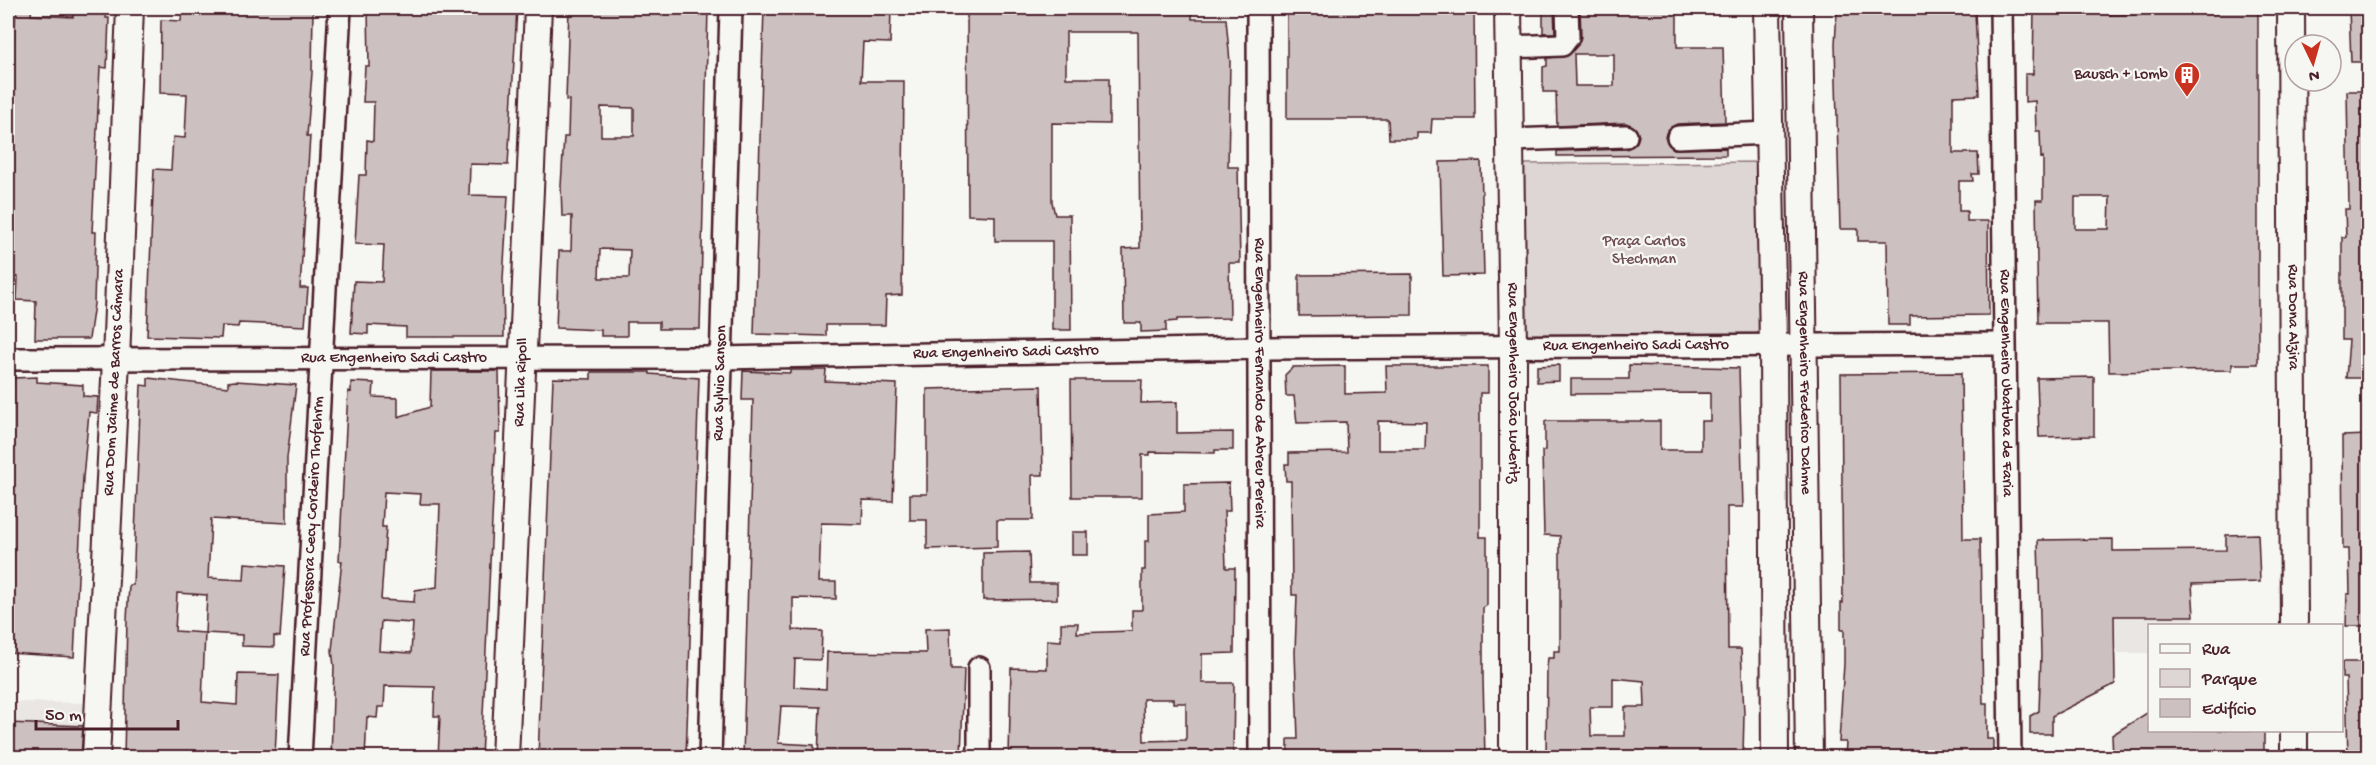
<svg xmlns="http://www.w3.org/2000/svg" width="2376" height="765" viewBox="0 0 2376 765" font-family="'Gochi Hand',sans-serif">
  <style>
    .built { fill: #e9e6e3 }
    .green { fill: #ddd6d5; stroke: #947a80; stroke-width: 1.5 }
    .building { fill: #ccc1c0; stroke: #4a1f2b; stroke-width: 1.5; fill-rule: evenodd }
    .lines { fill: none; stroke-linecap: round; stroke-linejoin: round }
    .minor-casing { stroke: #4a1f2b; stroke-width: 26 }
    .tertiary-casing { stroke: #4a1f2b; stroke-width: 30 }
    .minor { stroke: #f6f6f2; stroke-width: 21 }
    .tertiary { stroke: #f6f6f2; stroke-width: 26 }
    .labels { text-anchor: middle; dominant-baseline: central; stroke-width: 4.5; stroke-linejoin: round; paint-order: stroke }
    .poi-label { font-size: 16px; fill: #4a1f2b; stroke: #f6f6f2; text-anchor: end }
    .park-label { font-size: 16px; fill: #6f4d56; stroke: #f6f6f2 }
    .street-label { font-size: 16px; fill: #4a1f2b; stroke: #f6f6f2 }
  </style>
  <rect width="100%" height="100%" fill="#f6f6f2"/>
  <filter id="ink" filterUnits="userSpaceOnUse"><feTurbulence type="fractalNoise" baseFrequency=".0167" numOctaves="2"/><feDisplacementMap in="SourceGraphic" scale="12" xChannelSelector="R" yChannelSelector="G"/><feConvolveMatrix kernelMatrix="1 2 1 2 8 2 1 2 1" color-interpolation-filters="sRGB"/></filter>
  <g filter="url(#ink)">
    <path class="built" d="M2114,616H2194V625L2150,626L2149,653H2117Z
      M8,702L92,703L88,757L8,758Z"/>
    <path class="green" d="M1765,162L1766,338L1522,340L1521,164Z"/>
    <path class="building" d="M16,8H32L31,15L73,17V8H106V18H109L107,68L100,67L92,232H96L94,304L89,339H35L36,301L17,300L18,277L8,276V49H13Z
      M182,8H313L312,73L307,136H310L300,288H308L305,326L239,323L238,327L222,326L221,338L147,336L154,169L171,170L173,137L185,138L187,94L160,93L161,20L181,21Z
      M368,8H412L411,11L445,14V8H517L508,165L470,164L469,195L508,196L503,279L504,337H406V327L368,325V334L351,333L354,281L382,282L384,245L355,244L359,175H366L367,140L373,141L374,102H363L365,66H369Z
      M569,8H708L700,329H659V322H627V336H601V330L556,328L559,251H571L572,216H562L561,186L564,137H568L569,100H566ZM601,107L634,108V136H601ZM600,249L630,250L629,278H599Z
      M764,8H891L890,43L863,42L861,81H904L902,295L886,296L885,325H826V336L754,334Z
      M967,8H1192V19H1226L1230,62L1228,167H1238L1240,263H1229L1230,318L1177,319V321L1166,322V331L1141,332V323H1124L1123,249L1140,248L1138,32H1066V78H1109V124L1052,123V202L1055,215H1070L1071,330H1052V241H995V216L968,215Z
      M1287,8H1474L1475,119H1432L1431,133H1417V139H1389L1388,119H1287Z
      M1543,8H1554L1555,33H1543Z
      M1580,8H1677V47H1723L1725,122L1677,124L1667,131L1665,137L1673,149L1726,148V155L1557,156V151L1627,149L1637,142L1639,136L1636,129L1626,123L1557,126L1556,92H1543V67L1547,66V58L1567,56L1578,45L1581,37ZM1574,54H1614V86H1575Z
      M1891,8H1952V11L1958,10V13L1975,12L1979,95L1953,96V153H1978L1979,174H1972L1973,181H1959V211H1967V221H1988L1989,315L1910,316V325H1888L1887,241H1858V229H1840L1835,44L1837,11H1891Z
      M2034,8H2110V15L2218,13V8H2258V364H2232V370L2109,372L2108,323H2038L2036,200H2043V157L2041,158L2040,131H2036L2035,101L2025,102V74H2033ZM2075,197H2110L2109,229H2075Z
      M2349,8H2368V62H2351Z
      M2347,91H2368V378H2346L2349,340H2342V237H2346L2345,209H2349Z
      M1481,161L1484,275L1443,276L1440,162Z
      M1412,274V315L1299,316V275Z
      M1559,365V381L1537,382V366Z
      M1629,365L1739,368L1743,507H1727L1728,649H1741L1744,714L1743,755L1741,758H1546L1547,667L1548,658H1554V651H1560V536L1544,535L1542,451L1545,450V421H1660V450H1701V421H1710V393L1571,394V379H1629ZM1613,678L1644,681L1645,707H1625V736H1591L1590,707H1613Z
      M1345,366V394L1387,393L1386,366H1488V393H1480V537H1487V605L1483,608V679L1485,758H1288V739H1298L1295,653L1297,595H1292L1291,481H1286L1285,464H1289V453L1347,452L1346,422L1297,423L1294,396H1286L1285,375L1293,367ZM1378,421L1426,422L1425,450H1378Z
      M790,370H826L825,381L897,384L893,501L863,500L862,524L821,523L819,582H836V599L793,598V630L822,631L821,660L795,659L794,687L826,689L827,652L926,653L925,629L950,628L951,669H964L961,758H818L820,707L781,706L778,743L814,745V758H743L753,400H742L743,371L790,373Z
      M431,371H499L500,433H496L481,758H438L440,716H434L435,687L385,686L384,707H378L377,718L367,717L365,758H331L334,666L332,650L342,561H339L348,391L351,392V382L374,383L373,397L398,398V417L430,407ZM384,492L421,494L420,504H440L437,587L415,590L414,602L381,600L386,527H382ZM381,621L413,623L411,653L379,651Z
      M591,372H650V374L699,378L686,758H538L553,378L591,379Z
      M1961,373L1963,539H1980L1983,703H1987V739H1993V751L1983,758H1845L1846,742H1839L1844,664V630H1841V603H1843L1841,374Z
      M37,377V382L83,385V396L98,397L97,413L89,412L83,478L74,657L8,653V386H13V378Z
      M2094,377V436L2039,437L2037,378Z
      M148,378L228,387V382L235,381L296,385L287,458V523L211,519L208,578L244,580L245,563L285,566L280,637L274,636V647L242,646V635L205,633L202,702L237,705L238,674L279,675L275,755L273,758H124L127,620L129,585H133L141,385L148,386ZM177,593L207,595L205,633L175,631Z
      M1071,380H1142L1141,403L1177,402V433L1233,432V450H1215V453L1150,452V455H1142V497H1072Z
      M1041,386L1043,475H1032L1033,520H997V547L927,549V520H910V494H927V389Z
      M2368,435V626H2346L2347,594H2350L2349,549H2343L2342,436Z
      M1229,483L1230,511H1224L1226,568H1235L1234,653L1202,654V683H1234L1233,758H1009L1011,668L1047,669V640L1061,641V623H1078L1077,633L1132,631V610H1142V570H1145V541H1149V514L1184,512V484ZM1143,699H1173V703H1186V740L1144,741Z
      M1072,532H1088V555H1072Z
      M2258,534L2260,582L2192,584L2194,616H2114L2115,684L2052,716V734H2030V716L2039,711L2041,655L2038,540L2113,539V551L2226,550V535Z
      M1029,552L1030,583H1057V599L983,600V553Z
      M2342,662H2368V758H2348L2346,678H2342Z
      M2150,711V730H2264V758H2113L2112,735Z
      M8,723L83,726L81,758H8Z"/>
    <g class="lines">
      <g class="minor-casing">
        <g id="minor">
          <path id="s1" d="M1258,8L1260,758"/>
          <path id="s2" d="M2001,8L2010,758"/>
          <path d="M1509,47L1562,45L1568,37L1567,8"/>
          <path d="M1678,137L1769,133"/>
          <path d="M1510,140L1626,136"/>
          <path id="s3" d="M8,359L719,358L1260,348L2004,344"/>
          <path d="M979,668V758"/>
          <path id="s4" d="M300,758L340,8"/>
          <path id="s5" d="M710,758L731,8"/>
        </g>
      </g>
      <g class="tertiary-casing">
        <g id="tertiary">
          <path id="s6" d="M1508,8L1513,346V758"/>
          <path d="M1767,8L1773,344L1775,758"/>
          <path id="s7" d="M1799,8L1809,758"/>
          <path id="s8" d="M2291,8L2294,626"/>
          <path d="M2294,730V758"/>
          <path id="s9" d="M96,758L116,360L130,8"/>
          <path id="s10" d="M505,758L538,8"/>
        </g>
      </g>
      <use href="#minor" class="minor"/>
      <use href="#tertiary" class="tertiary"/>
    </g>
  </g>
  <defs>
    <g id="building-pin" transform="scale(1.35)"><path d="M0 17L-7.5 6A9.5 9.5 0 1 1 7.5 6Z" fill="#c8321e" stroke="#f6f6f2"/><path d="M-4-6H4V6H1V3H-1V6H-4ZM-2.5-4.3h1.7v1.8h-1.7ZM.8-4.3h1.7v1.8H.8ZM-2.5-1h1.7V.8h-1.7ZM.8-1h1.7V.8H.8Z" fill="#fff"/></g>
  </defs>
  <g fill-rule="evenodd">
    <use href="#building-pin" x="2187" y="75"/>
  </g>
  <g class="labels">
    <g class="poi-label">
      <text x="2168" y="75">Bausch + Lomb</text>
    </g>
    <g class="park-label">
      <text x="1644" y="242">Praça Carlos<tspan x="1644" dy="18">Stechman</tspan></text>
    </g>
    <g class="street-label">
      <text stroke="none"><textPath href="#s8" startOffset="309">Rua Dona Alzira</textPath></text>
      <text stroke="none"><textPath href="#s3" startOffset="1628">Rua Engenheiro Sadi Castro</textPath></text>
      <text stroke="none"><textPath href="#s3" startOffset="998">Rua Engenheiro Sadi Castro</textPath></text>
      <text stroke="none"><textPath href="#s3" startOffset="386">Rua Engenheiro Sadi Castro</textPath></text>
      <text stroke="none"><textPath href="#s10" startOffset="376">Rua Lila Ripoll</textPath></text>
      <text stroke="none"><textPath href="#s5" startOffset="375">Rua Sylvio Sanson</textPath></text>
      <text stroke="none"><textPath href="#s1" startOffset="375">Rua Engenheiro Fernando de Abreu Pereira</textPath></text>
      <text stroke="none"><textPath href="#s6" startOffset="375">Rua Engenheiro João Luderitz</textPath></text>
      <text stroke="none"><textPath href="#s9" startOffset="376">Rua Dom Jaime de Barros Câmara</textPath></text>
      <text stroke="none"><textPath href="#s7" startOffset="375">Rua Engenheiro Frederico Dahme</textPath></text>
      <text stroke="none"><textPath href="#s2" startOffset="375">Rua Engenheiro Ubatuba de Faria</textPath></text>
      <text stroke="none"><textPath href="#s4" startOffset="232">Rua Professora Cecy Cordeiro Thofehrm</textPath></text>
    </g>
  </g>
  <rect width="2376" height="765" fill="none" stroke="#f6f6f2" stroke-width="30"/>
  <rect x="15" y="15" width="2346" height="735" fill="none" stroke="#4a1f2b" stroke-width="2" filter="url(#ink)"/>
  <rect x="2148" y="624" width="195" height="108" fill="#f6f6f2" stroke="#b1a0a2" stroke-width="1.5"/>
  <rect x="2160" y="644" width="30" height="9" fill="#f6f6f2" stroke="#b1a0a2" stroke-width="1.5"/>
  <text x="2202" y="654" font-size="18" fill="#4a1f2b">Rua</text>
  <rect x="2160" y="669" width="30" height="18" fill="#ddd6d5" stroke="#b1a0a2" stroke-width="1.5"/>
  <text x="2202" y="684" font-size="18" fill="#4a1f2b">Parque</text>
  <rect x="2160" y="699" width="30" height="18" fill="#ccc1c0" stroke="#b1a0a2" stroke-width="1.5"/>
  <text x="2202" y="714" font-size="18" fill="#4a1f2b">Edifício</text>
  <g transform="translate(2313 63) rotate(175)"><circle r="28" fill="#f6f6f2" stroke="#b1a0a2" stroke-width="1.5"/>
  <path d="M0-4.5L10 22L0 15L-10 22Z" fill="#c8321e"/>
  <text y="-9" font-size="16" font-weight="bold" text-anchor="middle" fill="#4a1f2b">N</text>
  </g>
  <path d="M36 720v9h142v-9" fill="none" stroke="#4a1f2b" stroke-width="3"/>
  <text x="45" y="720" font-size="18" fill="#4a1f2b" stroke="#f6f6f2" stroke-width="4.5" paint-order="stroke">50 m</text>
</svg>
